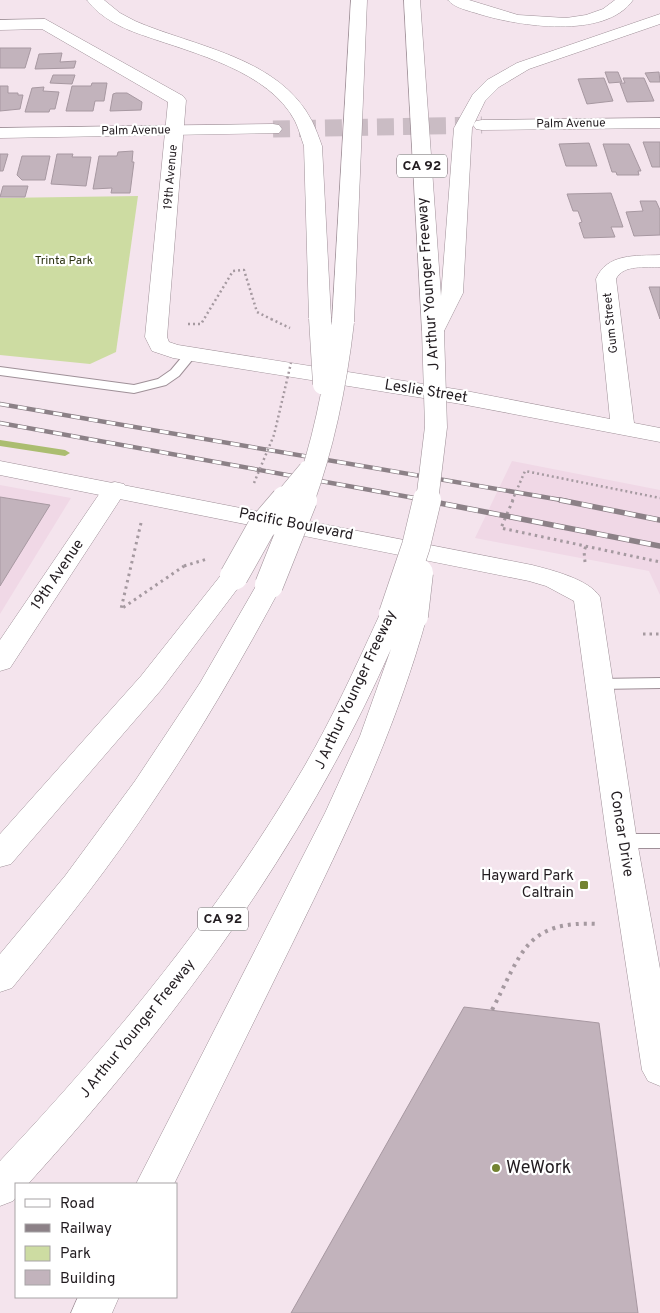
<svg xmlns="http://www.w3.org/2000/svg" width="660" height="1313" viewBox="0 0 660 1313" font-family="Overpass,sans-serif">
  <style>
    .built { fill: #f0d8e6 }
    .green { fill: #cddca2 }
    .lines { fill: none; stroke-linecap: round; stroke-linejoin: round }
    .stream { fill: #abbd70; fill-rule: evenodd }
    .building { fill: #c2b3bc; stroke: #a798a1 }
    .secondary-tunnel { stroke: #cabcc4; stroke-width: 17; stroke-dasharray: 17 9; stroke-linecap: butt }
    .lane-casing { stroke: #9f9098; stroke-width: 2 }
    .street-casing { stroke: #9f9098; stroke-width: 1 }
    .secondary-casing { stroke: #9f9098; stroke-width: 1 }
    .highway-casing { stroke: #9f9098; stroke-width: 1 }
    .path-far2 { stroke: #a599a0; stroke-width: 2.5; stroke-dasharray: 2 3; stroke-linecap: butt }
    .path-far1 { stroke: #a599a0; stroke-width: 3; stroke-dasharray: 2.5 4; stroke-linecap: butt }
    .path { stroke: #a599a0; stroke-width: 4; stroke-dasharray: 3 5; stroke-linecap: butt }
    .lane { fill: #fff; fill-rule: evenodd }
    .street { fill: #fff; fill-rule: evenodd }
    .secondary { fill: #fff; fill-rule: evenodd }
    .highway { fill: #fff; fill-rule: evenodd }
    .rail-far1-casing { stroke: #8c8187; stroke-width: 4.5 }
    .rail-casing { stroke: #8c8187; stroke-width: 5.5 }
    .rail-far1 { stroke: #fff; stroke-width: 3; stroke-dasharray: 9; stroke-linecap: butt }
    .rail { stroke: #fff; stroke-width: 4; stroke-dasharray: 11; stroke-linecap: butt }
    .highway-bridge-far1-casing { stroke: #9f9098; stroke-width: 23; stroke-linecap: butt }
    .highway-bridge-casing { stroke: #9f9098; stroke-width: 29; stroke-linecap: butt }
    .path-bridge-far1 { stroke: #a599a0; stroke-width: 2.5; stroke-dasharray: 2 3; stroke-linecap: butt }
    .path-bridge { stroke: #a599a0; stroke-width: 3; stroke-dasharray: 2.5 4; stroke-linecap: butt }
    .highway-bridge-far1 { stroke: #fff; stroke-width: 22 }
    .highway-bridge { stroke: #fff; stroke-width: 28 }
    .poi-dot { fill: #738332; stroke: #fff; stroke-width: 2 }
    .labels { text-anchor: middle; dominant-baseline: central; stroke-width: 4.5; stroke-linejoin: round; paint-order: stroke }
    .far-street-label { font-size: 12px; fill: #221c20; stroke: #fff }
    .far-park-label { font-size: 12px; fill: #2d3413; stroke: #fff }
    .shield { fill: #fff; stroke: #646063; stroke-width: 1 }
    .shield-label { font-size: 14px; font-weight: bold; fill: #221c20 }
    .street-label { font-size: 15px; fill: #221c20; stroke: #fff }
    .poi-label { font-size: 15px; fill: #221c20; stroke: #fff; text-anchor: end }
    .near-poi-label { font-size: 18px; fill: #221c20; stroke: #fff; text-anchor: start }
  </style>
  <rect width="100%" height="100%" fill="#f4e4ed"/>
  <path class="built" d="M512,461L660,490V595L649,571L475,538Z
    M0,485L71,498L0,614Z"/>
  <path class="green" d="M138,196L116,352L90,364L0,355V198Z"/>
  <g class="lines">
    <path class="stream" d="M0,440L65,450L70,453L65,456L0,446Z"/>
  </g>
  <path class="building" d="M0,48H31L25,68H0Z
    M62,53L60,62L76,61L74,68L35,69L39,54Z
    M605,72H618L622,82L609,83Z
    M659,72L660,82H650L645,73Z
    M53,75H75L72,84L50,83Z
    M604,78L613,101L587,104L578,79Z
    M623,78H644L654,101L627,102L620,83H625Z
    M92,83H107L104,101H95L93,111H66L72,86H91Z
    M0,86H8V93H18V95H23L20,109L0,111Z
    M44,87L43,91L59,92L55,109H50L49,112H25L32,88Z
    M116,93H127L142,102L141,110L110,111L113,94Z
    M643,142H660V167H652Z
    M589,143L597,166H566L559,144Z
    M603,144H629L641,171H638L639,175H617L616,172H612Z
    M133,151L132,162H134L130,193H111L112,188L93,189L99,156H117L118,152Z
    M0,154H8L3,171H0Z
    M57,154H73L72,157H91L86,186L51,184Z
    M22,156H50L45,180H22L17,175Z
    M3,186H28L25,197H0Z
    M611,193L623,227H611L615,237L584,238L579,223L582,222L578,211H573L567,194Z
    M640,201H656L660,210V235L634,236L626,212L643,211Z
    M649,287H660V319Z
    M0,497L50,505L0,586Z
    M464,1007L599,1023L638,1313H291Z"/>
  <g class="lines">
    <path class="secondary-tunnel" d="M273,129L482,125"/>
    <g class="lane-casing">
      <path id="lane" d="M191,350L197,354L179,376L166,385L134,393L0,375V367L134,385L158,379L171,370L187,351Z
        M660,678V688L599,689L594,688L591,684L594,680L599,679Z
        M622,834H660V848H622L616,846L614,841L616,836Z"/>
    </g>
    <g class="street-casing">
      <path id="street" d="M45,19L183,96L186,100L167,337L169,342L178,345L461,390L610,419L596,279C607,253 636,256 660,255V267C646,268 623,264 616,279L634,423L660,428V442L461,404L173,358L152,351L145,337L168,102L42,29L0,30V20Z
        M115,482L124,484L127,489L10,668L0,671V640L106,484Z"/>
    </g>
    <g class="secondary-casing">
      <path id="secondary" d="M660,118V128L482,130L476,129L473,125L476,121L482,120Z
        M273,124L279,125L282,129L279,133L0,138V128Z
        M0,461L532,565C551,570 589,579 600,597L637,841L660,969V1086L648,1081L642,1070L607,841L574,601L546,586L529,581L0,475Z"/>
    </g>
    <g class="highway-casing">
      <path id="highway" d="M87,0H104L120,13L135,21C195,47 279,57 312,121C316,129 319,138 322,146L331,318L327,322L320,324L313,322L309,318L304,146C301,138 299,129 295,121C269,71 193,53 145,36C124,29 101,19 87,0Z
        M351,0H367L354,322L350,326L343,328L336,326L332,322Z
        M404,0H420L441,296L454,128L473,94L487,80L517,63L660,14V24L529,69L499,87L485,101L472,128L463,293L444,331L441,336L433,337L425,336L422,331Z
        M448,0H469L518,15L566,18L586,15L603,9L615,0H633C605,40 518,26 479,14C470,11 454,8 448,0Z
        M234,567L243,570L247,576L161,690L11,864L0,867V834L141,676L225,570Z
        M269,576L278,579L282,585C243,658 202,729 156,797C112,864 63,926 12,988L0,992V954L65,876L135,781L200,683L260,579Z
        M393,605L402,608L404,610L414,607L423,610L427,616C396,730 346,834 294,940C254,1021 214,1103 174,1184H136L325,813L360,736L391,649C303,848 174,1023 28,1184H16V1197L13,1201L0,1206V1161C114,1040 220,911 304,767C333,717 356,666 380,614L384,608Z
        M78,1297H119L112,1313H71Z"/>
    </g>
    <path class="path-far2" d="M188,324H201L233,271L244,270L257,312L271,319
      M512,501L525,471L660,498"/>
    <path class="path-far1" d="M513,500L501,528L660,562
      M141,523L121,609L184,566
      M585,562L584,551L586,546
      M643,634H660"/>
    <path class="path" d="M492,1010C522,953 525,920 599,924"/>
    <use href="#lane" class="lane"/>
    <use href="#street" class="street"/>
    <use href="#secondary" class="secondary"/>
    <use href="#highway" class="highway"/>
    <g class="rail-far1-casing">
      <path id="rail-far1" d="M0,404L567,501
        M0,423L431,501"/>
    </g>
    <g class="rail-casing">
      <path id="rail" d="M424,500L660,546
        M560,500L660,520"/>
    </g>
    <use href="#rail-far1" class="rail-far1"/>
    <use href="#rail" class="rail"/>
    <g class="highway-bridge-far1-casing">
      <path id="highway-bridge-far1" d="M320,318L324,384
        M284,501L309,471
        M303,501C324,443 336,383 343,322
        M427,501L436,427L433,331"/>
    </g>
    <g class="highway-bridge-casing">
      <path id="highway-bridge" d="M234,576L261,528L285,500
        M269,585L303,500
        M393,614L416,546L427,500
        M414,616L419,573"/>
    </g>
    <path class="path-bridge-far1" d="M271,319L290,328
      M254,483L274,435L291,363"/>
    <path class="path-bridge" d="M184,566L207,559"/>
    <use href="#highway-bridge-far1" class="highway-bridge-far1"/>
    <use href="#highway-bridge" class="highway-bridge"/>
  </g>
  <g class="poi-dot">
    <rect x="579" y="880" width="10" height="10" rx="2.5"/>
    <circle cx="496" cy="1168" r="5"/>
  </g>
  <g class="labels">
    <g class="far-street-label">
      <text transform="translate(571 124) rotate(-1)">Palm Avenue</text>
      <text transform="translate(136 131) rotate(-1)">Palm Avenue</text>
      <text transform="translate(171 177) rotate(-85)">19th Avenue</text>
      <text transform="translate(611 323) rotate(-96)">Gum Street</text>
    </g>
    <g class="far-park-label">
      <text x="64" y="261">Trinta Park</text>
    </g>
    <g class="shield">
      <rect x="397" y="154.5" width="50" height="23" rx="4"/>
      <rect x="198" y="907.5" width="50" height="23" rx="4"/>
    </g>
    <g class="shield-label">
      <text x="422" y="166">CA 92</text>
      <text x="223" y="919">CA 92</text>
    </g>
    <g class="street-label">
      <text transform="translate(429 284) rotate(-94)">J Arthur Younger Freeway</text>
      <text transform="translate(426 392) rotate(9)">Leslie Street</text>
      <text transform="translate(296 525) rotate(11)">Pacific Boulevard</text>
      <text transform="translate(58 575) rotate(-56)">19th Avenue</text>
      <text transform="translate(356 690) rotate(-65)">J Arthur Younger Freeway</text>
      <text transform="translate(621 834) rotate(81)">Concar Drive</text>
      <text transform="translate(138 1029) rotate(-51)">J Arthur Younger Freeway</text>
    </g>
    <g class="poi-label">
      <text x="574" y="876">Hayward Park<tspan x="574" dy="17">Caltrain</tspan></text>
    </g>
    <g class="near-poi-label">
      <text x="506" y="1168">WeWork</text>
    </g>
  </g>
  <rect x="15" y="1183" width="162" height="115" fill="#ffffff" stroke="#a7a4a6"/>
  <rect x="25" y="1199" width="25" height="8" fill="#ffffff" stroke="#a7a4a6"/>
  <text x="60" y="1208" font-size="15" fill="#221c20">Road</text>
  <rect x="25" y="1224" width="25" height="8" fill="#8c8187" stroke="#a7a4a6"/>
  <text x="60" y="1233" font-size="15" fill="#221c20">Railway</text>
  <rect x="25" y="1246" width="25" height="15" fill="#cddca2" stroke="#a7a4a6"/>
  <text x="60" y="1258" font-size="15" fill="#221c20">Park</text>
  <rect x="25" y="1270" width="25" height="15" fill="#c2b3bc" stroke="#a7a4a6"/>
  <text x="60" y="1283" font-size="15" fill="#221c20">Building</text>
</svg>
